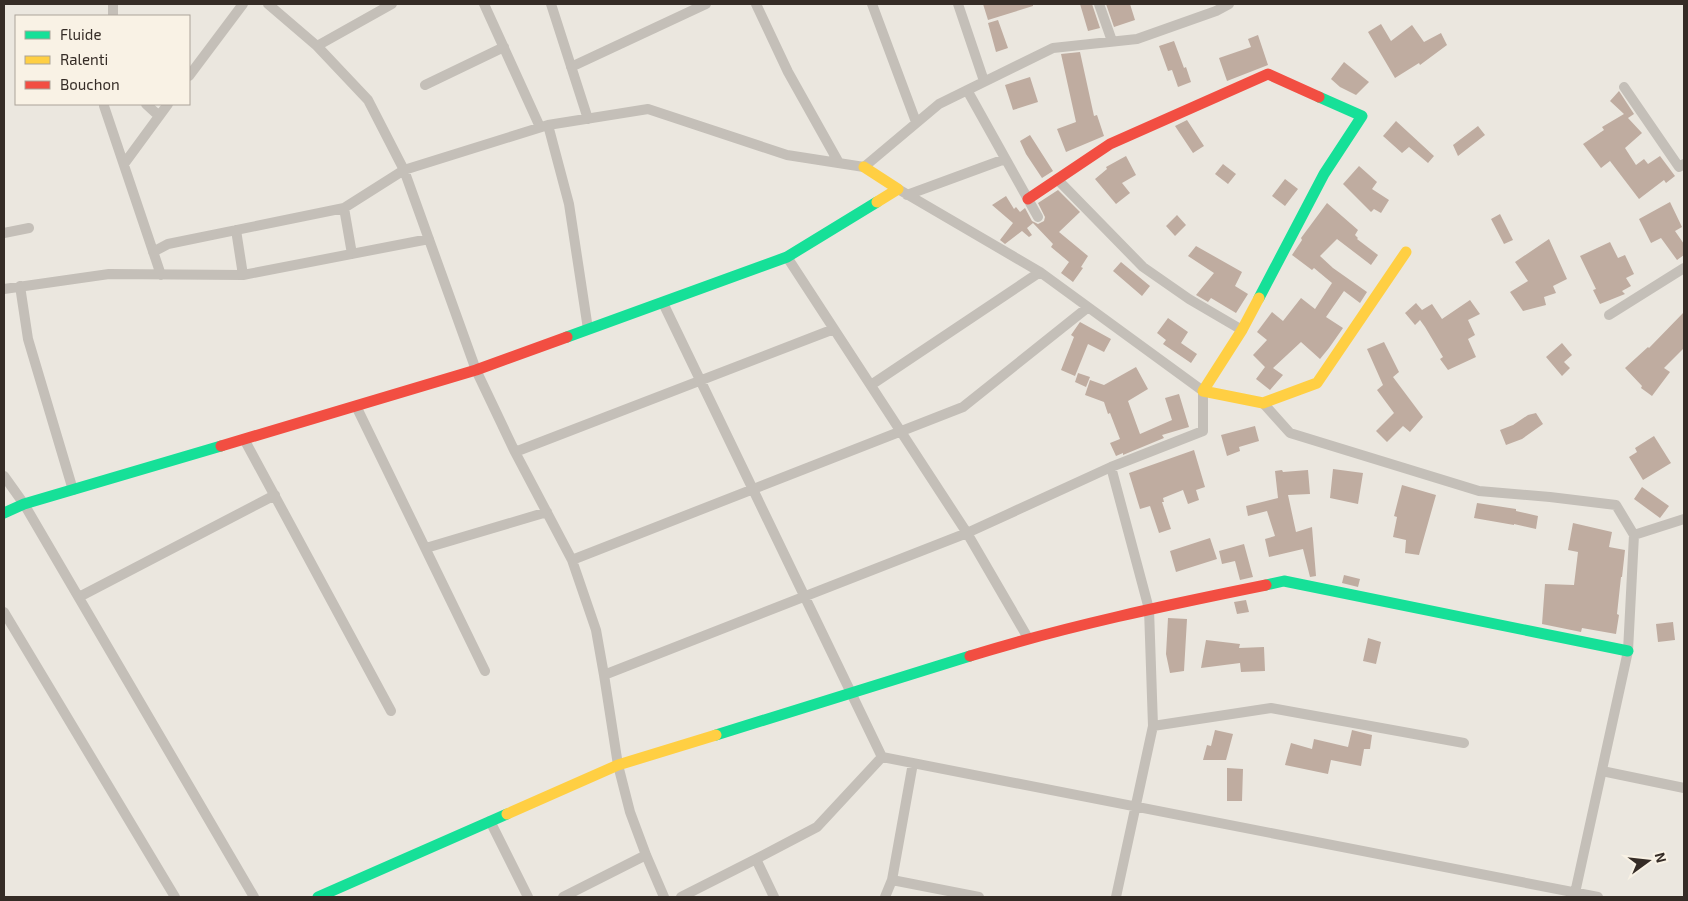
<svg xmlns="http://www.w3.org/2000/svg" width="1688" height="901" viewBox="0 0 1688 901" font-family="'Exo 2',sans-serif">
  <style>
    .building { fill: #bfaca0 }
    .lines { fill: none; stroke-linecap: round; stroke-linejoin: round }
    .street { stroke: #c4bfb8; stroke-width: 10 }
    .fast { stroke: #16e098; stroke-width: 11 }
    .slow { stroke: #ffcf43; stroke-width: 11 }
    .jam { stroke: #f24e42; stroke-width: 11 }
  </style>
  <rect width="100%" height="100%" fill="#ebe7df"/>
  <path class="building" d="M983,4H1033V6L988,20Z
    M1080,4H1092L1100,28L1088,31Z
    M1106,4H1130L1135,20L1114,27Z
    M998,20L1008,48L996,52L988,23Z
    M1381,24L1391,41L1412,25L1424,42L1441,33L1447,45L1420,65L1419,63L1395,78L1368,32Z
    M1258,35L1268,65L1227,81L1219,58L1251,47L1248,39Z
    M1174,41L1184,68L1186,67L1191,82L1178,87L1172,70L1168,71L1159,46Z
    M1080,52L1094,116L1097,115L1104,136L1066,152L1057,129L1076,122L1061,54Z
    M1344,62L1369,82L1356,95L1340,87L1331,79Z
    M1030,77L1038,102L1013,110L1005,85Z
    M1619,91L1634,114L1628,118L1642,133L1625,148L1636,165L1644,159L1648,164L1660,156L1675,176L1666,183L1664,180L1639,199L1610,161L1601,168L1583,144L1604,130L1602,127L1624,114L1610,101Z
    M1187,120L1204,146L1193,153L1175,126Z
    M1396,121L1434,156L1428,163L1409,147L1402,153L1383,136Z
    M1478,126L1485,135L1458,156L1453,145Z
    M1030,135L1053,171L1042,178L1026,154L1020,141Z
    M1126,156L1136,175L1122,183L1130,193L1116,204L1095,179L1107,169L1106,167Z
    M1223,164L1236,174L1228,184L1215,174Z
    M1359,166L1377,182L1372,189L1389,200L1381,213L1374,209L1371,212L1343,184Z
    M1285,179L1298,189L1285,206L1272,196Z
    M1058,190L1080,212L1059,232L1088,256L1081,267L1083,268L1073,282L1061,273L1069,262L1051,247L1053,244L1033,223L1027,228L1032,235L1029,237L1022,231L1005,244L1000,240L1013,223L992,205L1006,196L1014,209L1016,207L1020,212L1025,208L1032,221L1038,224L1044,221L1045,217L1038,203Z
    M1670,202L1682,227L1675,231L1684,244V255L1677,260L1661,238L1651,243L1639,219Z
    M1327,203L1358,230L1355,235L1358,238L1357,239L1378,255L1371,265L1337,239L1320,256L1333,268L1367,292L1360,303L1344,291L1326,317L1343,328L1329,348L1320,359L1301,342L1273,368L1283,375L1270,390L1256,379L1265,367L1253,355L1267,340L1257,332L1272,312L1283,321L1301,298L1315,309L1332,283L1314,268L1312,270L1292,255L1302,240L1301,238Z
    M1500,214L1513,240L1504,244L1491,219Z
    M1177,215L1186,225L1175,236L1166,226Z
    M1549,239L1567,279L1553,286L1556,293L1544,297L1546,305L1523,311L1510,292L1528,281L1515,262Z
    M1610,242L1618,258L1625,255L1634,274L1626,278L1631,286L1622,291L1625,294L1600,304L1593,290L1596,289L1580,256Z
    M1196,246L1242,272L1235,286L1248,294L1236,313L1211,298L1208,302L1196,295L1214,273L1188,256Z
    M1121,262L1150,286L1142,296L1113,271Z
    M1470,300L1480,314L1468,320L1475,335L1468,339L1476,357L1448,370L1440,359L1443,357L1425,327L1420,320L1415,325L1405,313L1416,303L1422,310L1432,304L1442,319Z
    M1684,312V348L1664,368L1670,372L1652,396L1641,388L1642,386L1625,368L1648,347L1649,348Z
    M1168,318L1188,332L1181,343L1197,354L1191,363L1163,344L1166,340L1157,333Z
    M1080,322L1111,339L1104,352L1088,344L1075,376L1061,370L1074,337L1071,335Z
    M1384,342L1399,372L1393,377L1423,417L1410,432L1403,426L1387,442L1376,431L1394,413L1377,390L1383,385L1367,349Z
    M1562,343L1572,355L1564,362L1570,368L1562,376L1546,357Z
    M1136,367L1148,389L1128,401L1140,434L1172,420L1165,398L1179,394L1189,427L1162,435L1164,438L1123,455V453L1116,456L1110,443L1120,439L1110,413L1108,414L1104,402L1085,395L1090,380L1104,385Z
    M1078,373L1090,377L1086,387L1075,382Z
    M1536,413L1543,424L1522,439L1506,445L1500,430L1513,425L1528,415Z
    M1255,426L1259,441L1239,447L1240,451L1227,456L1221,435Z
    M1654,436L1671,463L1643,480L1629,457L1637,452L1635,448Z
    M1194,450L1205,487L1196,490L1199,500L1188,504L1183,490L1163,498L1164,502H1162L1171,529L1159,533L1150,506L1140,509L1129,473Z
    M1333,469L1363,473L1358,504L1330,498Z
    M1282,470L1283,472L1308,470L1310,494L1288,495L1296,532L1312,527L1316,576L1310,577L1303,549L1269,557L1265,539L1275,536L1267,511L1248,516L1246,506L1278,498L1275,471Z
    M1402,485L1436,495L1419,555L1405,553L1406,540L1393,537L1397,517L1394,516Z
    M1642,487L1669,506L1660,518L1634,499Z
    M1477,503L1516,509V511L1538,516L1536,529L1514,524V525L1474,518Z
    M1573,523L1612,532L1609,547L1625,550L1622,577H1621L1617,614L1619,615L1616,634L1582,628L1581,632L1542,624L1545,584L1574,585L1578,552L1568,550Z
    M1210,538L1217,559L1176,572L1170,551Z
    M1244,544L1253,577L1240,580L1235,561L1222,564L1219,551Z
    M1344,575L1360,579L1358,587L1342,583Z
    M1246,600L1249,612L1237,614L1234,602Z
    M1168,618L1187,619L1184,671L1170,673L1166,654Z
    M1673,622L1675,640L1658,642L1656,624Z
    M1368,638L1381,642L1376,664L1363,661Z
    M1206,640L1240,644L1239,648L1264,647L1265,671L1241,672L1240,663L1201,668Z
    M1215,730L1233,734L1226,760H1203L1207,745L1211,746Z
    M1352,730L1372,735L1370,749H1364L1361,766L1331,760L1328,774L1285,765L1291,743L1312,749L1314,739L1348,747Z
    M1227,768L1243,769L1242,801H1227Z"/>
  <g class="lines">
    <path class="street" d="M113,4V16
      M268,4L317,46L368,100L404,170L476,370L515,452L572,560L596,630L604,675L618,765L630,812L646,855L664,897
      M484,4L540,127
      M551,4L588,119
      M756,4L788,72L839,163
      M872,4L916,122
      M958,4L984,81
      M1099,4L1112,41
      M317,46L392,4
      M571,67L706,4
      M189,76L243,4
      M425,85L504,47
      M1624,87L1679,167L1684,164
      M967,90L1038,217
      M146,104L159,116
      M104,106L161,275
      M548,125L648,109L787,155L864,167L939,104L1053,48L1137,39L1216,11L1229,4
      M124,164L168,104
      M1057,179L1143,267L1189,299L1242,330
      M907,195L1005,159
      M344,208L352,254
      M236,230L243,275
      M4,233L29,228
      M153,252L168,244L344,208L404,170L548,125L569,204L588,329
      M787,257L967,533L1028,638
      M20,286L28,339L73,490
      M4,289L109,274L243,275L429,239
      M663,303L882,757
      M1609,315L1684,268
      M871,385L1040,272
      M1263,403L1290,433L1479,491L1550,497L1616,505L1634,535L1684,519
      M356,406L485,671
      M244,439L391,711
      M515,452L834,329
      M1111,467L1149,609L1153,726L1116,897
      M4,476L24,504L254,897
      M426,548L547,512
      M572,560L963,407L1087,308
      M79,597L275,495
      M4,612L175,897
      M604,675L967,533L1111,467L1203,431V391L1040,272L898,189
      M1153,726L1271,708L1464,743
      M882,757L1598,897
      M1602,771L1684,788
      M490,821L528,897
      M892,880L979,897
      M1575,893L1628,651L1634,535
      M563,897L646,855
      M681,897L756,859
      M774,897L756,859L817,827L882,757
      M885,897L892,880L913,763"/>
    <path class="fast" d="M1259,298L1324,174L1362,116L1319,97
      M567,337L787,257L877,202
      M4,513L24,504L221,446
      M1266,585L1284,581L1628,651
      M716,735L970,656
      M318,897L507,814"/>
    <path class="slow" d="M864,167L898,189L877,202
      M1259,298L1242,330L1203,391L1263,403L1317,383L1406,252
      M507,814L618,765L716,735"/>
    <path class="jam" d="M1028,199L1110,144L1268,74L1319,97
      M221,446L476,370L567,337
      M970,656C1067,626 1167,605 1266,585"/>
  </g>
  <rect width="1688" height="901" fill="none" stroke="#352c26" stroke-width="10"/>
  <rect x="15" y="15" width="175" height="90" fill="#f9f2e5" stroke="#aba399"/>
  <rect x="25" y="31" width="25" height="8" fill="#16e098" stroke="#aba399"/>
  <text x="60" y="40" font-size="15" fill="#352c26">Fluide</text>
  <rect x="25" y="56" width="25" height="8" fill="#ffcf43" stroke="#aba399"/>
  <text x="60" y="65" font-size="15" fill="#352c26">Ralenti</text>
  <rect x="25" y="81" width="25" height="8" fill="#f24e42" stroke="#aba399"/>
  <text x="60" y="90" font-size="15" fill="#352c26">Bouchon</text>
  <g transform="translate(1648 861) rotate(75)" stroke="#f9f2e5" stroke-width="4" paint-order="stroke">
  <path d="M0-4L9 19L0 12L-9 19Z" fill="#352c26"/>
  <text y="-8" font-size="14" font-weight="bold" text-anchor="middle" fill="#352c26">N</text>
  </g>
</svg>
